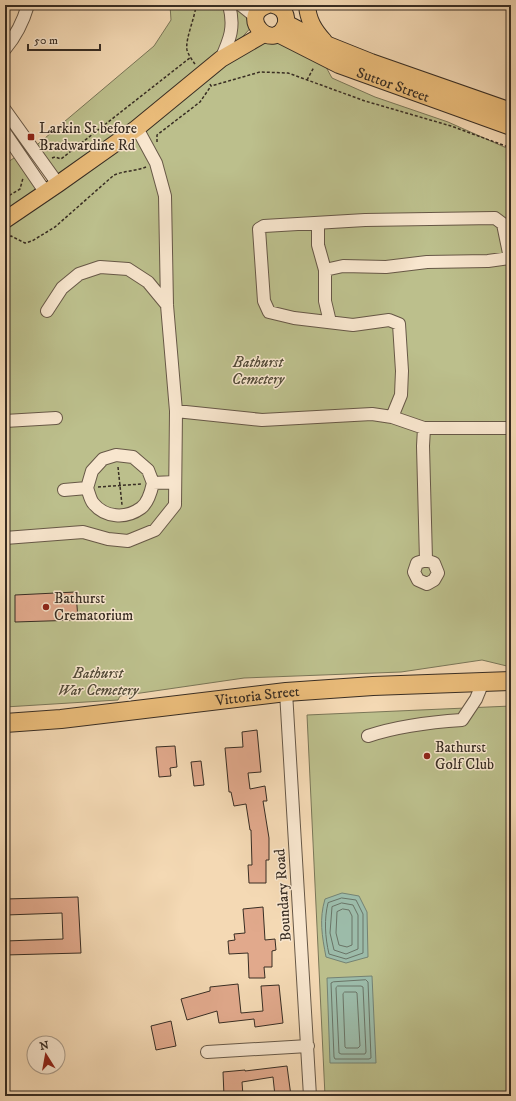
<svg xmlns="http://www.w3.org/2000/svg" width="516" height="1101" viewBox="0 0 516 1101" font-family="'IM FELL DW Pica',serif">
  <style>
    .green { fill: #bcbf8c; stroke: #7a7658 }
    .water { fill: #9cbba9; stroke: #748273 }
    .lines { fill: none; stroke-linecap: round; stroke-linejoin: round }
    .shore { stroke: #6a7466; stroke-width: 1 }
    .building { fill: #e1a98c; stroke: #382d23 }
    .minor-casing { stroke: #675847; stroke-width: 14 }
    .major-casing { stroke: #382d23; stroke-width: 18 }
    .highway-casing { stroke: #382d23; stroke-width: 20 }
    .path { stroke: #382d23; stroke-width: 1.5; stroke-dasharray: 3 2; stroke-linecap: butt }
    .minor { stroke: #f8e6ce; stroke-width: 12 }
    .major { stroke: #eabc7a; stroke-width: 16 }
    .highway { stroke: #eabc7a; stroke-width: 18 }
    .poi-dot { fill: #8f2418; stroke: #f8e6ce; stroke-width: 1.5 }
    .labels { text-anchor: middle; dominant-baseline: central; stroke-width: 3; stroke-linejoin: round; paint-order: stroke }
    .street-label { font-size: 15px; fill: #382d23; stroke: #f8e6ce }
    .poi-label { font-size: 15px; fill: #382d23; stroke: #f8e6ce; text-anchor: start }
    .park-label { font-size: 15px; font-style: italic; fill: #524a38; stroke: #f8e6ce }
  </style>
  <rect width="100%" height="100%" fill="#f4d9b4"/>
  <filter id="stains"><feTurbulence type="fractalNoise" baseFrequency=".005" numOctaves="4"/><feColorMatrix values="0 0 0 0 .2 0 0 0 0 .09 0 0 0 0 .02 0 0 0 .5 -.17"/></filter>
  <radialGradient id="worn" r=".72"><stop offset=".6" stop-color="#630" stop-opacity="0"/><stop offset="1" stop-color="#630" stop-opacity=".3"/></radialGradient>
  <path class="green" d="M170,5H241L256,22L223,58L264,34L320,56L332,78L375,97L448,122L511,150V667L482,660L401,672L244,678L120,696L118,700L5,707V164L20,154L46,192L58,185L32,149L154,46L171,20Z
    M511,706V1096H325L307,715Z"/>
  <path class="water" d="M342,893L359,896L367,912L368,957L346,963L326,957C322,936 319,919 325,899Z
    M372,976L376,1063H330L327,978Z"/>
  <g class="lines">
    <path class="shore" d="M342,898L356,900L363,914V953L346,959L329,954C325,937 324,919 328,903Z
      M342,903L353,905L358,915V949L346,954L334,950L330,933L332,907Z
      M343,909L349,910L352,916V945L347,947L339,945L336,933L337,912Z
      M366,980L368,982L371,1058L369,1059H335L334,1057L331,983L333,982Z
      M338,986H361L363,987L366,1052L365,1054H341L339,1053L336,988Z
      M345,992H356L357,993L360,1046L358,1048H346L345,1047L343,994Z"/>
  </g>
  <path class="building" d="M76,592L78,620L15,622V595Z
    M257,730L261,772L248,773L250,789L265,786L267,801H263L269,838V860H266V883H249L248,865H252L251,830H250L246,804L234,806L231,792H229L225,748L243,747L242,732Z
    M175,746L177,767L170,768L171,776L159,777L156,747Z
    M201,761L204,785L194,786L191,762Z
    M78,897L81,953L5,955V941L63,939L62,913L6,915L5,914V899Z
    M263,907L265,940L275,939L276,950L272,951V967H264L265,978H249L248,953L229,954L228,941L235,940L234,934L245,933L243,909Z
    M238,984L241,1013L263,1011L261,986L279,985L283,1023L255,1027L254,1019L219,1023L217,1011L187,1020L181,999L210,991V987Z
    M171,1021L176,1046L156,1050L151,1026Z
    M287,1066L291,1096H275L273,1077L242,1082L243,1096H224L223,1072L245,1070V1071Z"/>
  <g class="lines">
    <g class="minor-casing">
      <path id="minor" d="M241,5L256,17
        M5,49C16,36 23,22 28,5
        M221,59C230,39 235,27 229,5
        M5,110L58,184
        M5,133L46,193
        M318,224V245L325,270V301L330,322
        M325,270L343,266L386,267L427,262L488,261L510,258L503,224L495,218L365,220L264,226L259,229L264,301L269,312L294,318L353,325L389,320L399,324L402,371L401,395L392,417
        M47,311L62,288L79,274L100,267L128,269L148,282L167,305
        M176,411L262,420L372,414L392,417L424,428H511
        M5,421L56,418
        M424,428L423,446L426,560L434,563L438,573L434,580L427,584L418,580L414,572L417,563L426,560
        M87,488L92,471L103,459L116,455L133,457L148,470L153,483L175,482
        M64,490L87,488C89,493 90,499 93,503C105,518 126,519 141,508C148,503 151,492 153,483
        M5,538L83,532L108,539L128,541L155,530L175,505L176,411L167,305L165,196L156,163L137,128
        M286,692L310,1096
        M368,736C398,726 431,722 462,720L476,699L483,682
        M207,1052L308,1046"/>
    </g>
    <g class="major-casing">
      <g id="major">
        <path d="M268,5C235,16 275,56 286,23C287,14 283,7 273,5"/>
        <path d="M307,5C308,20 314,30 324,41"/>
        <path d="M286,23L326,44L371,62L511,111"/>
        <path id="s1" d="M278,34L339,65L511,127"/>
        <path d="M5,220L58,184L137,128L221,59L264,34"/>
      </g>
    </g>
    <g class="highway-casing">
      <g id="highway">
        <path id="s2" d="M5,723L61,719L286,692L373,686L511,681"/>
      </g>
    </g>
    <path class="path" d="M195,64C192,60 188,54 187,50C185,39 195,18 196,5
      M307,80L314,67
      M210,84L211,86L260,72L288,73L365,101L451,126L511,148
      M157,142V135L200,102L211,86
      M52,158L55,157L61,159L191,57
      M5,198L20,189L23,178
      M5,238L11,236L25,243L32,241L55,227L114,175C124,171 136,171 146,167
      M118,467L122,505
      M98,487L142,484"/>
    <use href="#minor" class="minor"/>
    <use href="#major" class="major"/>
    <use href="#highway" class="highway"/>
  </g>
  <g class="poi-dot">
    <rect x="27" y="133" width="8" height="8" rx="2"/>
    <circle cx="46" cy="607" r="4"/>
    <circle cx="427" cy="756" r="4"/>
  </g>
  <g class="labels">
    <g class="street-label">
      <text stroke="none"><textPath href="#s1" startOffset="126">Suttor Street</textPath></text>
      <text stroke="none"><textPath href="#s2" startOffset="254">Vittoria Street</textPath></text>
      <text transform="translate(283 895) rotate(-94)">Boundary Road</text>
    </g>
    <g class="poi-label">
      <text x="39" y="128">Larkin St before<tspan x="39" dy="17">Bradwardine Rd</tspan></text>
      <text x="54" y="598">Bathurst<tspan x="54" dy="17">Crematorium</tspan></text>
      <text x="435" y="747">Bathurst<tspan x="435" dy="17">Golf Club</tspan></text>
    </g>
    <g class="park-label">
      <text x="258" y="362">Bathurst<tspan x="258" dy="17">Cemetery</tspan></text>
      <text x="98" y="673">Bathurst<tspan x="98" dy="17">War Cemetery</tspan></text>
    </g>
  </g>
  <rect width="516" height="1101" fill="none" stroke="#f4d9b4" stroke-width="20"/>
  <rect x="6" y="6" width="504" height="1089" fill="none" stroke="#382d23" stroke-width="2"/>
  <rect x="10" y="10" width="496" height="1081" fill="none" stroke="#382d23"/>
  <g transform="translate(46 1055) rotate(349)"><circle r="19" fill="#f8e6ce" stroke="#ab9c8a"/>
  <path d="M0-3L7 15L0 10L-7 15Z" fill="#8f2418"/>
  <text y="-6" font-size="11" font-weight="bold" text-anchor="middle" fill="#382d23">N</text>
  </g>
  <path d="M28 44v6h72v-6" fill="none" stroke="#382d23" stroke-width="2"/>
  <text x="34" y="44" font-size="12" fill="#382d23" stroke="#f8e6ce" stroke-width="3" paint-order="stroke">50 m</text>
  <rect width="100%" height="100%" filter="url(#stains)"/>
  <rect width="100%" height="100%" fill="url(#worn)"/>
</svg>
